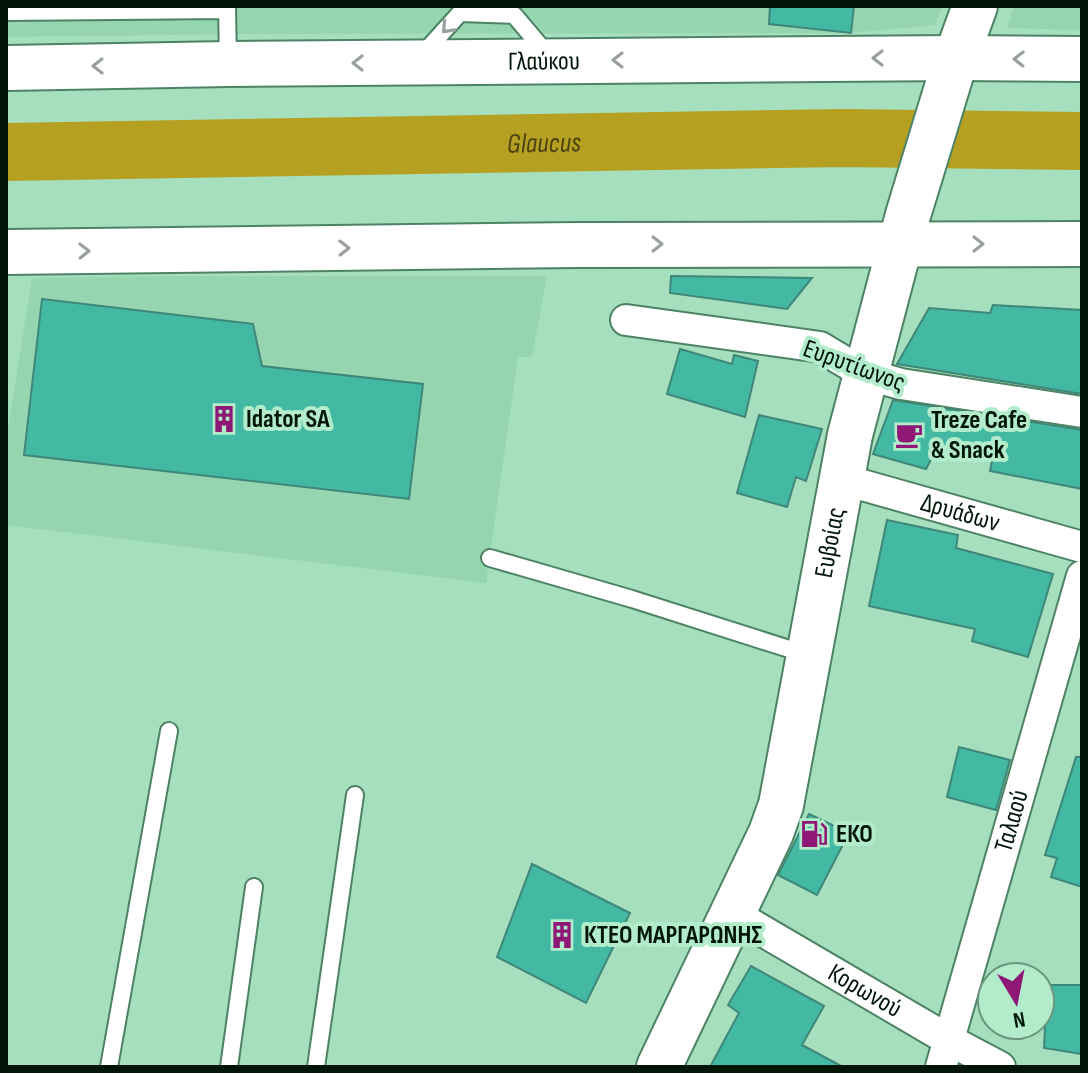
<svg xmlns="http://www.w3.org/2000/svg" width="1088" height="1073" viewBox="0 0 1088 1073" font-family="'Sofia Sans Condensed',sans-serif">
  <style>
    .built { fill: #95d6b1 }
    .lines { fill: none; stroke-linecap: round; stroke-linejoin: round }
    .river { stroke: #b6a021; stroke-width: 58 }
    .building { fill: #43b9a4; stroke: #3f8778; stroke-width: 2 }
    .service-casing { stroke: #4c8365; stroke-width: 20 }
    .minor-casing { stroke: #4c8365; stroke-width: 34 }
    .secondary-casing { stroke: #4c8365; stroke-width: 48 }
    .primary-casing { stroke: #4c8365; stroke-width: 48 }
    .service { stroke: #fff; stroke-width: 16 }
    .minor { stroke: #fff; stroke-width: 30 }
    .secondary { stroke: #fff; stroke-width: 44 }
    .primary { stroke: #fff; stroke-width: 44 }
    .oneway { stroke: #99a19d }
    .labels { text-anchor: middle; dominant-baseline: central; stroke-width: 8; stroke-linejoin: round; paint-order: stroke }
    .street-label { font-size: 26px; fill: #011509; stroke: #b2ecca }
    .poi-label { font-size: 26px; font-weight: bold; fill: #011509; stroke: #b2ecca; text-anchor: start }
    .water-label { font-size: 28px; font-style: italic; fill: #4b4212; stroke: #b2ecca }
  </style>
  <rect width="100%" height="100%" fill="#a6dfbd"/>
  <path class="built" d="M6,6H942L935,25L851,33L264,34L6,37Z
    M1014,6H1082V30L1007,28Z
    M175,276H547L532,357H518L486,583L6,525V441L32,278Z"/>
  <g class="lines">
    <path class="river" id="s1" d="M6,152L844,138L1082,141"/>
  </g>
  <path class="building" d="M770,6H854L851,33L769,24Z
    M671,276L812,278L787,309L670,293Z
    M42,299L253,324L262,366L423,384L409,499L24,455Z
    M993,305L1082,310V394L897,364L929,308L990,313Z
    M680,349L732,364L734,355L758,361L745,417L667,394Z
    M893,400L1082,430V489L990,471L994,451L935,452L926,469L873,454Z
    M759,415L822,429L806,481L796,477L787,507L737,493Z
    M887,520L958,535L956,548L1053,574L1028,657L972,641L975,629L869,606Z
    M959,747L1010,760L996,810L947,797Z
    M1076,757H1082V887L1051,877L1057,858L1045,855Z
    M809,814L849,833L817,895L778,875Z
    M532,864L630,913L586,1003L497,957Z
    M751,966L824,1006L802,1045L843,1067H710L739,1013L728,1005Z
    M1047,985H1082V1054L1044,1048Z"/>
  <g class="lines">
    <g class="service-casing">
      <path id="service" d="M227,6L228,62
        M6,12L227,10
        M422,55L460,13L514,15L547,54
        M490,558L632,599L808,655
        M109,1067L169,731
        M229,1067L254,887
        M316,1067L355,795"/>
    </g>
    <g class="minor-casing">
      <g id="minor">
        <path d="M626,320L820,347L865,374L901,384L1082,412"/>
        <path id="s2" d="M841,479L1082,547"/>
        <path id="s3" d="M732,913L949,1040L1000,1067"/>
        <path id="s4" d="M941,1067L1082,576"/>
      </g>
    </g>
    <g class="secondary-casing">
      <g id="secondary">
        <path id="s5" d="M659,1067L771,833L781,805L850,435L908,215L956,58L975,6"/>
      </g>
    </g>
    <g class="primary-casing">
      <g id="primary">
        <path id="s6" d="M6,68L228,64L956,58L1082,59"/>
        <path d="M6,252L579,245L1082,244"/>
      </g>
    </g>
    <use href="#service" class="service"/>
    <use href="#minor" class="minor"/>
    <use href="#secondary" class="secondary"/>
    <use href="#primary" class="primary"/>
  </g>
  <defs><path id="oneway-chevron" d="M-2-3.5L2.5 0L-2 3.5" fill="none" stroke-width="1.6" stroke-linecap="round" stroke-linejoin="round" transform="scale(2)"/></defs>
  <g class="oneway">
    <use href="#oneway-chevron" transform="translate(447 28) rotate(133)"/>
    <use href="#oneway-chevron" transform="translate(878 58) rotate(180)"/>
    <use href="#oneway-chevron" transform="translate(1019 59) rotate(-179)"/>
    <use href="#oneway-chevron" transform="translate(618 60) rotate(180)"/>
    <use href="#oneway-chevron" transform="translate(358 63) rotate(180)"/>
    <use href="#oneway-chevron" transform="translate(98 66) rotate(179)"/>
    <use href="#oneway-chevron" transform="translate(657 244)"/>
    <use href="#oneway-chevron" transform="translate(978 244)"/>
    <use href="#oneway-chevron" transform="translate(344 248) rotate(-1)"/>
    <use href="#oneway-chevron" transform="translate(84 251) rotate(-1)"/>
  </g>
  <defs>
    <g id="building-bare" transform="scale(2.16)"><path d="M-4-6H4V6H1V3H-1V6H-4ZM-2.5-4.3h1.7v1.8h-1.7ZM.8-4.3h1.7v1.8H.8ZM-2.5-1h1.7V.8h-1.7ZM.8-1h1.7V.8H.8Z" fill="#8f1877" stroke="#b2ecca" stroke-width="2.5" paint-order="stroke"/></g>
    <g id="cafe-bare" transform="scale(2.16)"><path d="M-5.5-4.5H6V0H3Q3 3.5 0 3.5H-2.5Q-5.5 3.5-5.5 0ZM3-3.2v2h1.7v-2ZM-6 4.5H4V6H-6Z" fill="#8f1877" stroke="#b2ecca" stroke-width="2.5" paint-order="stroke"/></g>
    <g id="fuel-bare" transform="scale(2.16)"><path d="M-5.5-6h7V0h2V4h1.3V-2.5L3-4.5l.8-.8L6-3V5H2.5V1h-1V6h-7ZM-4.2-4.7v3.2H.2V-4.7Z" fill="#8f1877" stroke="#b2ecca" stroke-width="2.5" paint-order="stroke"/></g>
  </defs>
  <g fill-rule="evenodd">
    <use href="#building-bare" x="224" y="419"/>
    <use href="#cafe-bare" x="909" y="435"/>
    <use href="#fuel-bare" x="814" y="834"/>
    <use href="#building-bare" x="562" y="935"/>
  </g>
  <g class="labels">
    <g class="street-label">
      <text stroke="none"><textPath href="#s6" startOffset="538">Γλαύκου</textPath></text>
      <text transform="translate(854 366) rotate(20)">Ευρυτίωνος</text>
      <text stroke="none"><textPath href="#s2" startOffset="124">Δρυάδων</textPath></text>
      <text stroke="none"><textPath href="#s5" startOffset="556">Ευβοίας</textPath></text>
      <text stroke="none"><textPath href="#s4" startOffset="256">Ταλαού</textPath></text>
      <text stroke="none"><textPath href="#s3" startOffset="154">Κορωνού</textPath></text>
    </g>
    <g class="poi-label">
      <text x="246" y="419">Idator SA</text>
      <text x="931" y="420">Treze Cafe<tspan x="931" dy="30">&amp; Snack</tspan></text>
      <text x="836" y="834">ΕΚΟ</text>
      <text x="584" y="935">ΚΤΕΟ ΜΑΡΓΑΡΩΝΗΣ</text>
    </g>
    <g class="water-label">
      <text stroke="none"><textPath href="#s1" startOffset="538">Glaucus</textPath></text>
    </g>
  </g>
  <rect width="1088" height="1073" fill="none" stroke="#011509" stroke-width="16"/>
  <g transform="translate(1016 1001) rotate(170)"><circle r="38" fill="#b2ecca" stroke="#6b967d" stroke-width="2"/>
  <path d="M0-6L14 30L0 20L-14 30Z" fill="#8f1877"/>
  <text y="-12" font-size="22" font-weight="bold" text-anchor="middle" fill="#011509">N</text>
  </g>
</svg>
